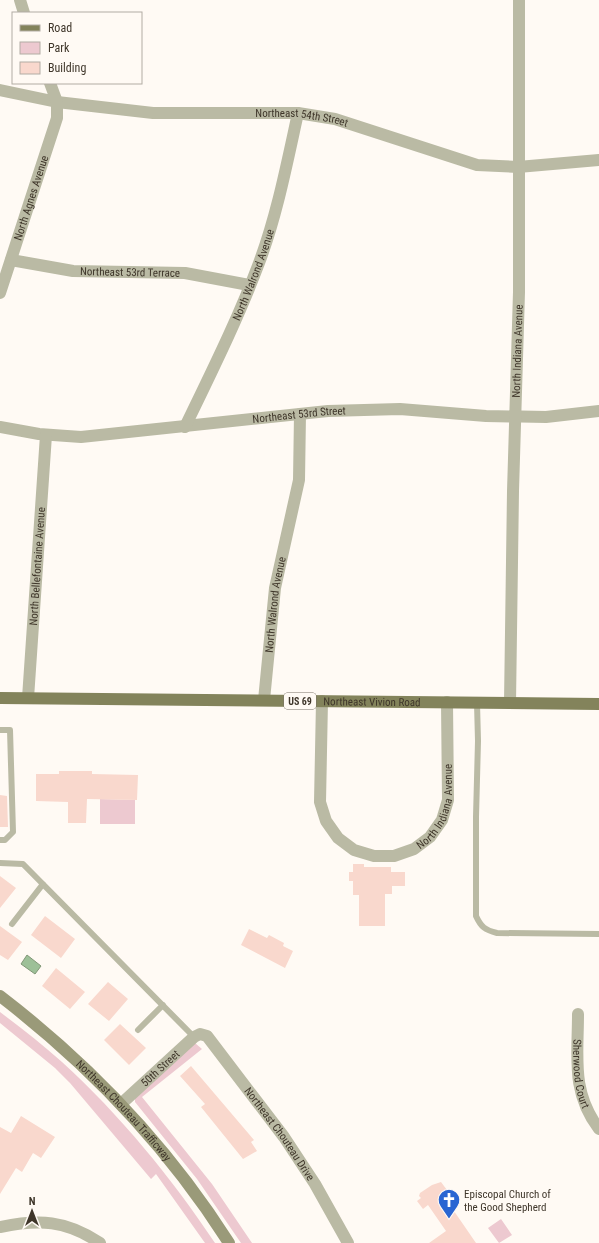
<svg xmlns="http://www.w3.org/2000/svg" width="599" height="1243" viewBox="0 0 599 1243" font-family="'Roboto Condensed',sans-serif">
  <style>
    .green { fill: #edc9d0 }
    .water { fill: #9dc098; stroke: #819777 }
    .building { fill: #f9d8cd }
    .lines { fill: none; stroke-linecap: round; stroke-linejoin: round }
    .service { stroke: #babaa4; stroke-width: 6 }
    .minor { stroke: #babaa4; stroke-width: 12 }
    .tertiary { stroke: #babaa4; stroke-width: 12 }
    .secondary { stroke: #9a9a79; stroke-width: 12 }
    .primary { stroke: #83835b; stroke-width: 12 }
    .labels { text-anchor: middle; dominant-baseline: central; stroke-width: 3.5; stroke-linejoin: round; paint-order: stroke }
    .shield { fill: #fffaf4; stroke: #797167; stroke-width: 1 }
    .shield-label { font-size: 10px; font-weight: bold; fill: #3f362a }
    .street-label { font-size: 11px; fill: #3f362a; stroke: #fffaf4 }
    .poi-label { font-size: 11px; fill: #3f362a; stroke: #fffaf4; text-anchor: start }
  </style>
  <rect width="100%" height="100%" fill="#fffaf4"/>
  <path class="green" d="M100,799L135,800V824H100Z
    M0,1012C21,1028 42,1044 62,1062C120,1115 171,1177 215,1243H205L156,1174L151,1179L70,1083L55,1068L0,1023Z
    M195,1043L202,1049L142,1097L212,1184L252,1243H241L197,1179L135,1102V1098Z
    M501,1219L512,1235L499,1243L488,1228Z"/>
  <path class="water" d="M27,955L41,966L35,974L21,964Z"/>
  <path class="building" d="M59,771H92V774L138,775L137,800L87,799L86,823H68V802L36,801V774H59Z
    M0,795L7,796L8,827H0Z
    M353,864H364V867H391V872H405V886H392V894H385V926H359V895H353V881H349V872H353Z
    M0,876L16,888L0,908Z
    M45,916L75,939L61,958L31,935Z
    M0,926L22,942L8,960L0,955Z
    M249,929L267,938L269,935L284,943L283,946L293,951L285,968L241,945Z
    M56,968L85,992L70,1009L42,986Z
    M108,982L128,999L109,1021L88,1004Z
    M120,1024L146,1048L129,1065L104,1040Z
    M191,1066L254,1140L251,1142L257,1151L243,1159L201,1107L205,1104L180,1076Z
    M21,1116L55,1137L41,1158L33,1153L22,1172L16,1168L0,1194V1127L11,1133Z
    M441,1182L450,1194L445,1198L476,1243H429L446,1231L428,1205L423,1209L417,1201L421,1198L419,1196L420,1193L432,1185Z"/>
  <g class="lines">
    <path class="service" d="M477,703L478,741L476,817V916C481,927 485,930 497,933L599,934
      M0,730H10L13,832L5,840H0
      M0,863L23,864L194,1037
      M12,924L43,884
      M138,1030L163,1005"/>
    <g class="minor">
      <path d="M20,0L24,13"/>
      <path id="s1" d="M0,90L57,102L153,113H298L335,119L477,165L518,167L599,160"/>
      <path id="s2" d="M11,260L73,271L185,273L249,285"/>
      <path id="s3" d="M0,293L57,118V102L50,83"/>
      <path id="s4" d="M0,427L39,434L81,437L328,411L400,409L486,416L546,417L599,411"/>
      <path id="s5" d="M185,427C211,373 238,319 259,263C277,215 287,163 298,113"/>
      <path id="s6" d="M28,698L46,435"/>
      <path id="s7" d="M264,700L275,588L299,480L300,414"/>
      <path id="s8" d="M322,701L320,802L326,821L338,838L354,850L374,856H394L414,849L430,837L442,820L448,800L447,702"/>
      <path id="s9" d="M578,1014C578,1057 571,1092 599,1129"/>
      <path id="s10" d="M121,1104L194,1037L200,1034L207,1036L284,1137L315,1184L348,1243"/>
      <path d="M0,1227C39,1219 66,1220 100,1243"/>
    </g>
    <path class="tertiary" id="s11" d="M510,703L513,491L519,292V0"/>
    <path class="secondary" id="s12" d="M0,996C90,1065 168,1147 229,1243"/>
    <path class="primary" id="s13" d="M0,698L599,704"/>
  </g>
  <defs>
    <g id="church-pin" transform="scale(1.15)"><path d="M0 17L-7.5 6A9.5 9.5 0 1 1 7.5 6Z" fill="#2965d2" stroke="#fffaf4"/><path d="M-1.2-6h2.4v3.5h3.3v2.4h-3.3V6h-2.4V-.1h-3.3v-2.4h3.3Z" fill="#fff"/></g>
  </defs>
  <g fill-rule="evenodd">
    <use href="#church-pin" x="449" y="1200"/>
  </g>
  <g class="labels">
    <rect class="shield" x="284" y="693" width="32" height="16" rx="3"/>
    <g class="shield-label">
      <text x="300" y="701">US 69</text>
    </g>
    <g class="street-label">
      <text stroke="none"><textPath href="#s1" startOffset="304">Northeast 54th Street</textPath></text>
      <text stroke="none"><textPath href="#s3" startOffset="100">North Agnes Avenue</textPath></text>
      <text stroke="none"><textPath href="#s2" startOffset="120">Northeast 53rd Terrace</textPath></text>
      <text stroke="none"><textPath href="#s5" startOffset="167">North Walrond Avenue</textPath></text>
      <text stroke="none"><textPath href="#s11" startOffset="352">North Indiana Avenue</textPath></text>
      <text stroke="none"><textPath href="#s4" startOffset="301">Northeast 53rd Street</textPath></text>
      <text stroke="none"><textPath href="#s6" startOffset="132">North Bellefontaine Avenue</textPath></text>
      <text stroke="none"><textPath href="#s7" startOffset="96">North Walrond Avenue</textPath></text>
      <text stroke="none"><textPath href="#s13" startOffset="372">Northeast Vivion Road</textPath></text>
      <text stroke="none"><textPath href="#s8" startOffset="275">North Indiana Avenue</textPath></text>
      <text stroke="none"><textPath href="#s10" startOffset="53">50th Street</textPath></text>
      <text stroke="none"><textPath href="#s9" startOffset="60">Sherwood Court</textPath></text>
      <text stroke="none"><textPath href="#s12" startOffset="169">Northeast Chouteau Trafficway</textPath></text>
      <text stroke="none"><textPath href="#s10" startOffset="235">Northeast Chouteau Drive</textPath></text>
    </g>
    <g class="poi-label">
      <text x="464" y="1194">Episcopal Church of<tspan x="464" dy="13">the Good Shepherd</tspan></text>
    </g>
  </g>
  <rect x="12" y="12" width="130" height="72" fill="#fffaf4" stroke="#b2aca3"/>
  <rect x="20" y="25" width="20" height="6" fill="#83835b" stroke="#b2aca3"/>
  <text x="48" y="32" font-size="12" fill="#3f362a">Road</text>
  <rect x="20" y="42" width="20" height="12" fill="#edc9d0" stroke="#b2aca3"/>
  <text x="48" y="52" font-size="12" fill="#3f362a">Park</text>
  <rect x="20" y="62" width="20" height="12" fill="#f9d8cd" stroke="#b2aca3"/>
  <text x="48" y="72" font-size="12" fill="#3f362a">Building</text>
  <g transform="translate(32 1211)" stroke="#fffaf4" stroke-width="3" paint-order="stroke">
  <path d="M0-3L7 15L0 10L-7 15Z" fill="#3f362a"/>
  <text y="-6" font-size="11" font-weight="bold" text-anchor="middle" fill="#3f362a">N</text>
  </g>
</svg>
